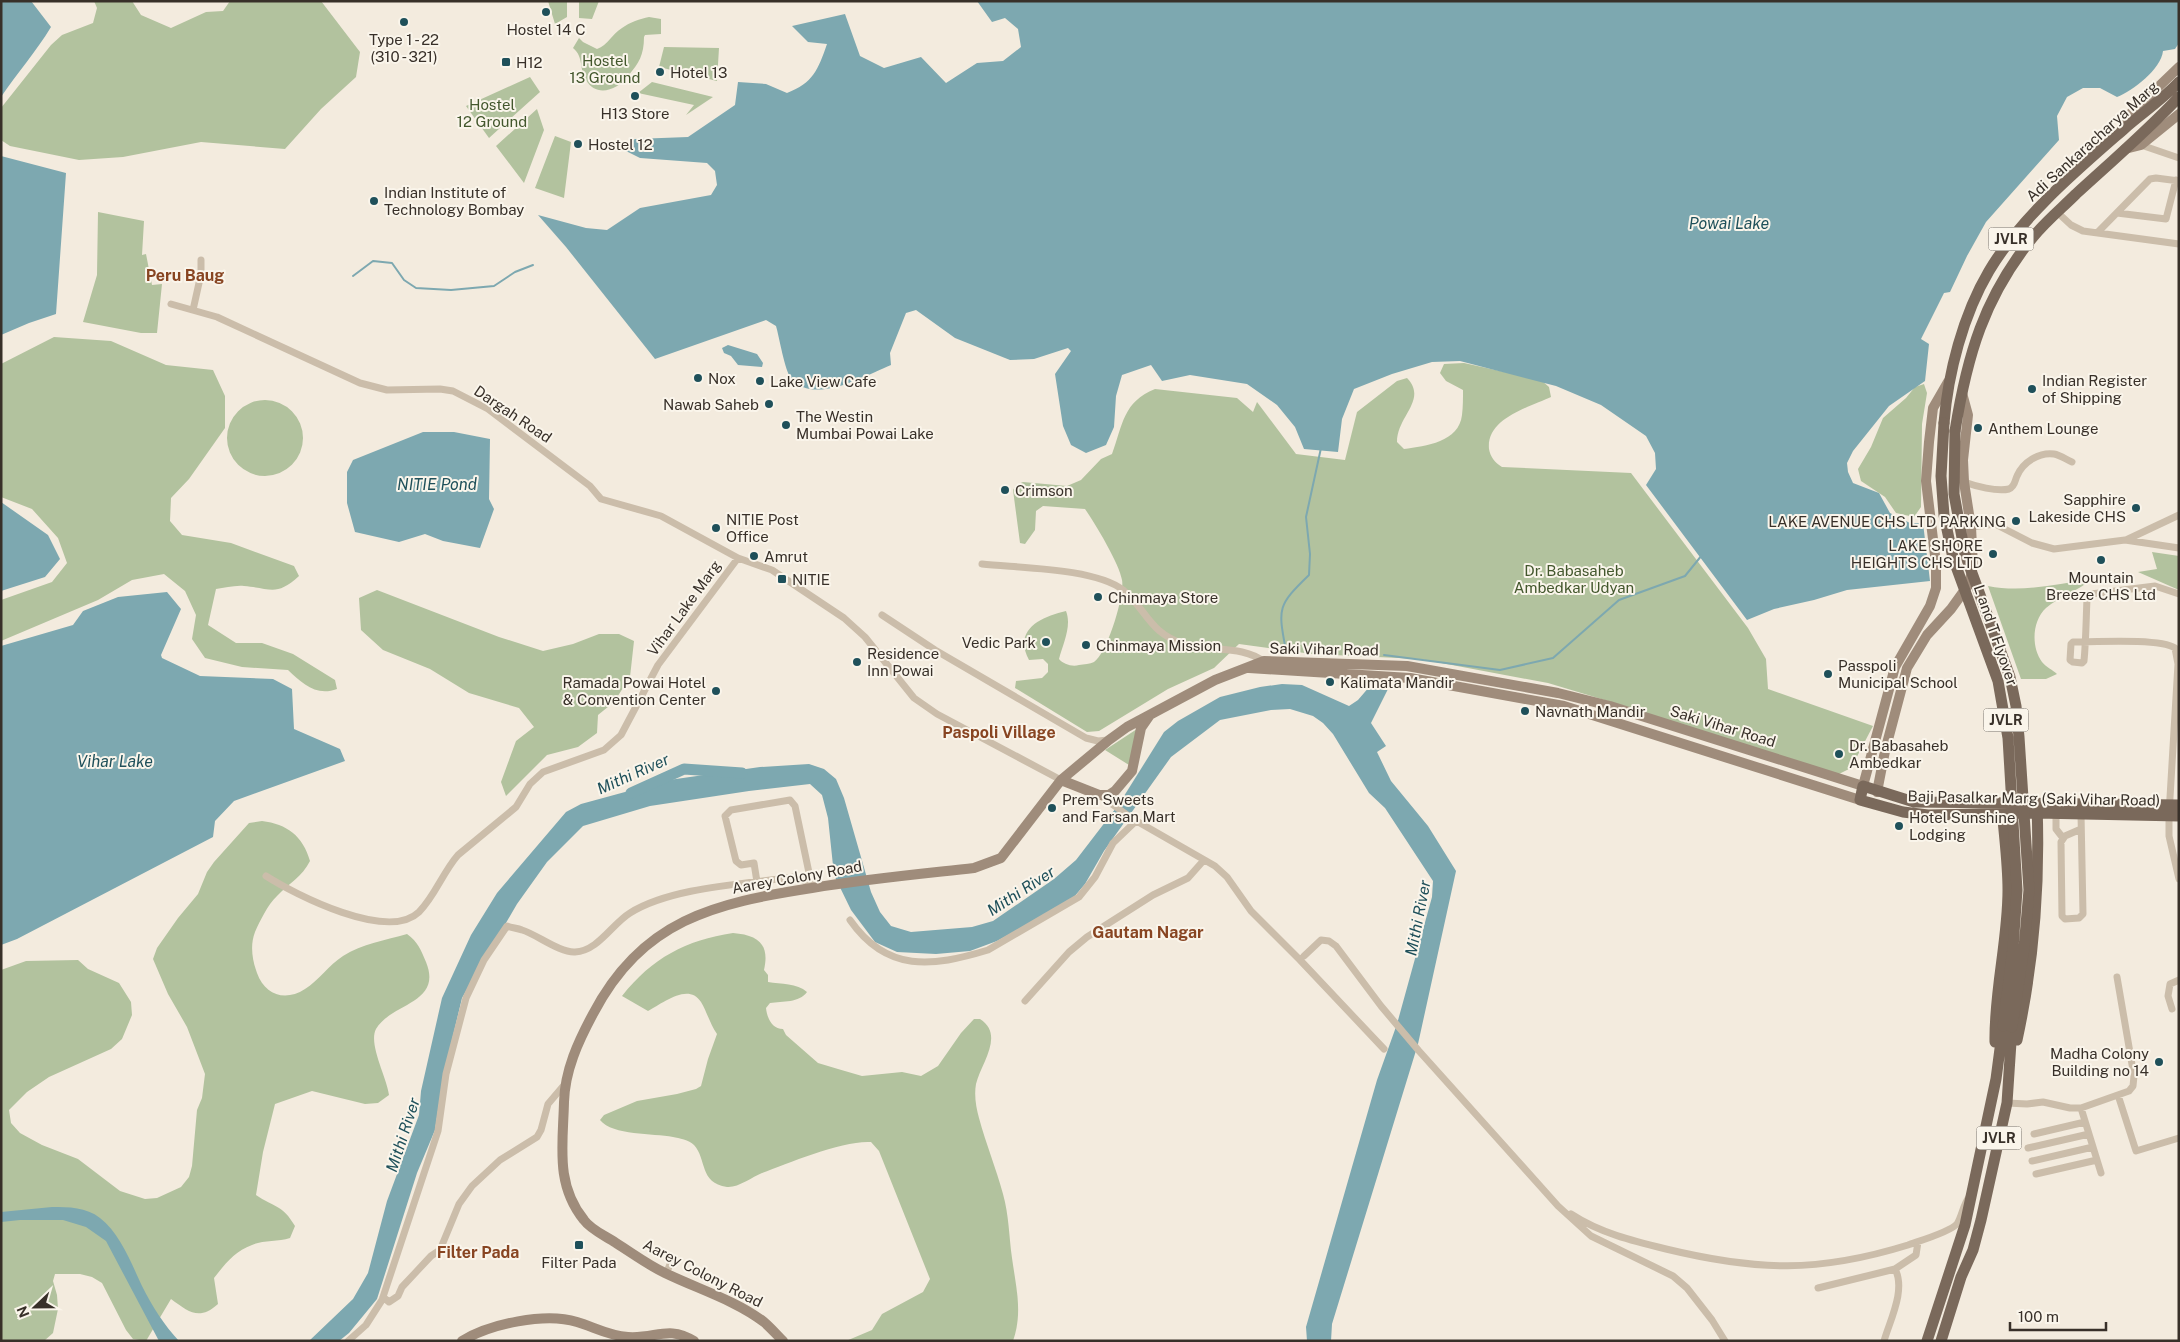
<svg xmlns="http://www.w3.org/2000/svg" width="2180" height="1342" viewBox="0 0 2180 1342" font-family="'Public Sans',sans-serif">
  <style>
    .green { fill: #b2c29e }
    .water { fill: #7da8b0 }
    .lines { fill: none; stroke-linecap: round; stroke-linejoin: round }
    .stream { stroke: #7da8b0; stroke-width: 2 }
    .river { stroke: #7da8b0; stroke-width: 11 }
    .street { stroke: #cbbdaa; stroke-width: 7 }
    .secondary { stroke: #9f8c7b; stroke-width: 10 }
    .primary { stroke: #7a695b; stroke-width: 11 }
    .primary-bridge { stroke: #7a695b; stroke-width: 11 }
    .poi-dot { fill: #1f505a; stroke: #faf5eb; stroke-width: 2 }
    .labels { text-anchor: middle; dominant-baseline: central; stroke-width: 4; stroke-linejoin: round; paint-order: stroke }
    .shield { fill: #faf5eb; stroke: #726b63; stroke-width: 1 }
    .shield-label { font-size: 14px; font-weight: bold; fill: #383029 }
    .poi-label { font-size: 15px; fill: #383029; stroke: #faf5eb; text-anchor: start }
    .park-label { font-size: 15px; fill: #43572d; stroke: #faf5eb }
    .street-label { font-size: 15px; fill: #383029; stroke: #faf5eb }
    .water-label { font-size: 16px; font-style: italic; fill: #1f505a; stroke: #faf5eb }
    .neighbourhood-label { font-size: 16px; font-weight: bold; fill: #884522; stroke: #faf5eb }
  </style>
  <rect width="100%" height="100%" fill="#f3ebde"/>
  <path class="green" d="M94,1H132L141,15L171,28L206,12L223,11L230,1H321L360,52L356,77L321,109L285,149L201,142L123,157L79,160L10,146L1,140V108L51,45L62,35L93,23L97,8Z
    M548,1H567V17L555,24Z
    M579,1H599L592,19L579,18Z
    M649,17L661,19V34L645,35L644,37C644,55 639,63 628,76C618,90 596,98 586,80C579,69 584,57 573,48L579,38L583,42L597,49C608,45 612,34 622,28C630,22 640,19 649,17Z
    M664,47L719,48L717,81L659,67Z
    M530,77L540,92L489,138L466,106Z
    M652,82L713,97L686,115L694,105L638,93Z
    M537,109L544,130L524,183L496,146Z
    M555,136L571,142L564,198L535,188Z
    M98,212L144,221L142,255L146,254L152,285L162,284L157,333H141L83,322L97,275Z
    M54,337L111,341L166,365L213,370L225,396V428L189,479L171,498L170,521L182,535L231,543L294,566L299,576C276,597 271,588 244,586C235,585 225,588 216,589L208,625L236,643H262L293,654L335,680L337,689C316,697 302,683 288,670L242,667L205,658L192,639L196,615L185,591L164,574L132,580L98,600L1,641V600L52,582L67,563L58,538L32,509L1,497V364Z
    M1464,363L1541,380L1549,387L1551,397C1530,407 1486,418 1489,449C1490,456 1495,463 1502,467L1631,473L1748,628L1766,659L1768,689L1873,726L1851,768L1831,778L1628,707L1548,683L1420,659L1312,654L1239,644L1214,668L1168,689L1099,731L1087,732L1015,688L1016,681L1042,678L1048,672V664L1043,659L1029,660C1013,630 1040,617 1066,611C1072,626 1063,644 1059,659C1063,664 1072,667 1079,665C1084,664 1090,664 1094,662C1107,654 1125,595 1122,580C1120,565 1095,523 1085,509L1043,506L1036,511L1035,530L1025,544L1020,543L1013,490L1016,485L1023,482L1067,486L1081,480L1101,459L1112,454C1123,424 1123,402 1155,389L1237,398L1253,412L1257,402L1296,454L1345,460L1357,412L1397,381L1407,378C1428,400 1397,416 1397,442L1404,449C1426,446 1459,442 1462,415C1463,407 1463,398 1463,390L1446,381L1440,373L1444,364Z
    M1924,384L1927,393L1922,424L1921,507L1914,517L1896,513L1885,497L1861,481L1858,469L1871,447L1883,418L1906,398L1915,387Z
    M227 438a38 38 0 1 1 76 0a38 38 0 1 1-76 0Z
    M2152,552L2179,556V590L2138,572L2157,569Z
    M2092,579C2078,591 2059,597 2046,608C2032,621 2031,647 2042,662C2046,667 2053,670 2057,674L2046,679H2021L1988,586C2022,593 2058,584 2092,579Z
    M377,590L499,637L543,651L573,644L599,634H619L634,641L630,677L614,702L598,715L597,733L578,747L547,755L506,796L501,782L516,741L534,727L519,708L469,693L430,669L383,650L361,630L359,598Z
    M1137,729L1129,765L1105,750Z
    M262,821C287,824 303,836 310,861C302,877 289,883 277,896C268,904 260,921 255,932C250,945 252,959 257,973C265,995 285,1002 305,989C318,981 329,965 343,956C362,944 386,940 407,934C418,942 421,950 426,962C443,1004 391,1003 376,1029C368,1044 387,1078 389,1095L378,1103L365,1104L312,1091L275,1104L263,1152L256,1195C275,1208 282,1204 295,1226L290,1238C278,1242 262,1240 252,1245C235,1251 225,1264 214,1278L218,1304C199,1321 189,1312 171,1299L146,1341L133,1339L126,1330L102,1283L92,1277L80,1274H55L53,1281L57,1295L58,1309L53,1333L44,1341H1V970L26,961L78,960L88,969L119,983L131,1002L132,1015L122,1039L111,1049L49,1077L27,1092L9,1110L11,1123L20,1133L42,1145L78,1159L120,1191L145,1199L157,1198L181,1187L189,1177L192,1166L197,1110L202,1098L205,1074L187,1027L168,994L153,959L157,948L178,918L198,894L207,872L214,862L249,823Z
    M733,933C758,935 770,944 764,970L768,975V982C781,984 797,983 807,992C799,1003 783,1001 770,1003L766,1008C767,1018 772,1029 783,1029L786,1035L818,1063L838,1069L862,1076L902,1072L921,1076L938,1066L961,1033L974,1019H980C1005,1035 981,1063 976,1084C974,1095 976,1107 979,1118C986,1144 996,1168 1003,1194C1009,1215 1009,1237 1012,1258C1016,1287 1023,1313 1013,1341H846L872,1330L882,1314L923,1292L930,1279L879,1151L871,1142C844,1140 788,1163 762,1173C752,1177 738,1188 727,1187C699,1183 707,1159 694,1145C689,1140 679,1138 673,1137C653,1133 613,1136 600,1120L604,1115L637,1101L677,1094L696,1089L701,1086L708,1059L717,1034C710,1024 707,1012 701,1002C688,982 662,1004 648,1011L622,996C652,958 686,940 733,933Z"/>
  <path class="water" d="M1,1H31L51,27C36,52 17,73 1,97Z
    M977,1H2179V43L2175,49L2163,51C2161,69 2133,91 2117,97L2100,88H2083L2067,97L2057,116L2059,140L1986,222L1967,256L1950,292L1944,293L1921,339L1929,344L1925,381L1889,406L1853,451L1847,463L1848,472L1853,483L1879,493L1890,513L1910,523H1923L1930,581L1847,590L1814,600L1774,609L1747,620L1646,485L1656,469L1655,453L1646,436L1601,405L1556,386L1460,361L1432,362L1392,374L1354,389L1342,419L1338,452L1304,449L1295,427L1277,405L1247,384L1190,375L1162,381L1151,365L1122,375L1116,396L1114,427L1106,445L1086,453L1071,445L1063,426L1055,374L1071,351L1068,348L1034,359L1010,360L955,338L916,310L906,313L890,353L891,365C865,376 813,406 791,378C785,372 779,336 776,326L766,320L655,359L566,247L538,215L586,228L607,230L640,208L711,195L717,185L715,171L707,163L640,158L626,151L627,144L635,139L688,137L735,105L738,82L766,84L787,93C813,83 818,70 827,44L808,42L792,26L845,14L860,56L884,68L921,57L946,83L977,63L1003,61L1021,47L1018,29L1005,18L992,22Z
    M1,156L66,173L56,314L29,323L1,335Z
    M728,345L757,354L763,363L762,367L738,365L731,356L724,353L722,348Z
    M423,432H454L490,439L489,499L494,509L480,548L443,541L425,534L399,542L355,532L347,503V472L353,460Z
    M1,502L48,535L60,559L45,577L1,591Z
    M167,592L181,609L161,655L162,658L200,676L273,679L292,689L294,729L340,749L345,761L234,801L215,821L213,837L17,939L1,945V646L73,625L83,611L118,597Z
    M1282,684L1302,685L1349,706L1358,700L1370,686L1388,689L1371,723L1386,746L1377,752L1391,781L1428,826L1456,871L1418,1044L1332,1324L1331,1341H1307L1306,1327L1377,1080L1397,1024L1432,897L1433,881L1385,808L1369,793L1333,734L1323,723L1313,716L1290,709L1271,710L1220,720L1171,757L1104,851L1085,884L1074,897L1051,912L997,941L970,951L936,954L897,952L875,942L851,910L834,875L828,818L822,795L810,784L749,791L650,806L583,826L547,862L517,904L462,998L443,1078L435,1130L417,1173L377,1299L349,1333L339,1341H309L353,1299L368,1273L387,1201L419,1115L421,1091L442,998L471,935L497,893L566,812L581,804L669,780L760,767L809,764L824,769L836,779L844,798L871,892L880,912L891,926L911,932L972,927L993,921L1054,879L1076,860L1119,804L1164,732L1178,721L1220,697L1260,687Z
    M52,1207C69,1207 86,1207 100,1218C120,1233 132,1265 142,1286C152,1306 164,1325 179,1341H159L106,1241L86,1227L63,1220H20L1,1222V1212Z"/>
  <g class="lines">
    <path class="stream" d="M353,276L373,261L392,263L404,280L416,288L451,290L494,286L515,272L533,265
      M1286,651C1278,608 1277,606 1309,575L1310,554L1306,517L1321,448
      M1384,655L1500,670L1553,658L1619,600L1685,576L1702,555"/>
    <path class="river" d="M631,793L684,769L742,773"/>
    <path class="street" d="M2141,145L2179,158
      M2057,212L2071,225L2083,231L2179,244
      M2117,213L2166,219L2176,180
      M2098,232L2150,179L2156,178L2179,181
      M171,304L217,317L360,383L387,390L440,389L453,391L488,409L590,486L601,499L661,516L738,558L772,570L844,618L865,637L914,698L937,714L1061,780
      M193,310L201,274V260
      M1964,482C1975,486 1997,492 2009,489C2015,487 2015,480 2017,476C2023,462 2039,452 2054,454C2060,455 2067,460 2072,462
      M1971,527L1995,524L2032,543L2054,549L2125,540L2179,548
      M2126,540L2179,515
      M982,564C1018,568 1095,568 1123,590C1147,610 1149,633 1184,644C1209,652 1244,645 1264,662
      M2179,594L2155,586L2091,594L2087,599C2086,620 2086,640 2084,661L2082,663L2073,662L2070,660L2071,644L2073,642C2094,642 2160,638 2175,648L2178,664L2169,814V836L2179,879
      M882,615L935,650L1086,738L1098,741L1108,740
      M1099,795L1133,819L1215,866L1227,877L1251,911L1300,960L1384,1049
      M2056,813V829L2063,838
      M2081,814L2083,914L2079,918L2065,919L2062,916L2061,842L2065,836L2081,829
      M266,876C296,895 388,942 419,912C435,896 443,872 458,855L516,807L530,784L543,772L604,750L621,735L658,665L738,558
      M757,882L754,863L741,865L736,861L725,816L731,810L790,800L795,806L812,887
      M850,920C887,973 932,967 988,950L1079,897L1095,877L1113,843L1136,821
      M1304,956L1321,940L1329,941L1336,946L1381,1006L1419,1051L1558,1206L1591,1236L1673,1276L1687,1288L1712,1320L1725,1341
      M1025,1001L1069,952L1087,937L1153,895L1188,878L1204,860
      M2172,1009L2168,996L2170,984L2179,980
      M2118,1095L2136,1151L2179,1138
      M2007,1103L2027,1104L2043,1102L2070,1108H2081L2129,1091L2133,1086L2134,1076L2117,977
      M2081,1108L2101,1173
      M2034,1134L2085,1122
      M2028,1148L2089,1134
      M2032,1161L2093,1147
      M2036,1174L2097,1160
      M1571,1214C1600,1233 1633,1241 1666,1249C1757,1271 1818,1273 1908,1245C1919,1241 1950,1232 1957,1224C1962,1216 1963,1205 1969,1197
      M1895,1269L1916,1255L1918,1242
      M666,1274L671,1262
      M1818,1288L1895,1269C1906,1290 1890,1320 1884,1341
      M383,1297L389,1302L398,1296L402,1287L431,1256L440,1250L459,1204L472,1186L500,1160L537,1137L541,1130L548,1104L565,1084
      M348,1341L366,1325L382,1300L438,1131L446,1074L466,998L484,960L507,926C512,928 517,928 522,930C536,934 560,953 575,952C598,951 612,924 630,913C671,887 746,884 794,877L802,879L812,888"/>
    <path class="secondary" d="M2125,128L2128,116L2179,67
      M2125,149L2141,145L2179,114
      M1249,668L1410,678L1564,706L1860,800
      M1061,780L1099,795H1109L1115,791L1132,771L1141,728L1150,715
      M1877,792L1885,751L1907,668L1927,635L1951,609L1969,584L1973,566L1971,527L1964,482L1963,460L1968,415L1962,393
      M462,1341C490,1324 545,1312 577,1322C594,1327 609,1336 628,1337C656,1339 668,1325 694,1341
      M783,1341C777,1335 771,1328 764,1322C735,1300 698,1289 665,1273C648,1265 632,1253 616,1243C606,1236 591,1230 584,1220C555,1184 563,1145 564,1102C565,1070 578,1042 593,1014C642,920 714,903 812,888C866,879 920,874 974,868L1001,858L1061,780L1109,740L1127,727L1215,680L1264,661L1407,666L1558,693L1610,706L1863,786L1895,667L1930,606L1936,588V564L1926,481L1929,442L1933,408L1948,382"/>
    <path class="primary" d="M1944,423C1948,373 1963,315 1989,271C2021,217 2077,170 2124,129C2142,113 2162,100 2179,82
      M1955,431C1967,356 1984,297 2033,237C2046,221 2062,208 2076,194C2111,162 2147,131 2179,97
      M2179,805L1914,802L1863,786L1860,800L1903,812L1928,815L2037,813L2179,816
      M2017,1040C2034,962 2040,884 2037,805
      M1995,1042C1994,991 2008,941 2008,890C2008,862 2004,835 2002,807
      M1927,1341L1965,1225L1996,1079L2003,1026
      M1941,1341L1961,1277L1973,1250L1981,1220L2007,1103L2012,1027"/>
    <path class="primary-bridge" d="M1944,423L1941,476L1944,515L1953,558L1998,681L2008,738L2017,890L2013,948L2003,1026
      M1955,431L1954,494L1965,554L2010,677L2016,706L2019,737L2029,890L2024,948L2012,1027"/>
  </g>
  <g class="poi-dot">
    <circle cx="546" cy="12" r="5"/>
    <circle cx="404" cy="22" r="5"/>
    <rect x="501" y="57" width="10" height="10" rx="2.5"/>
    <circle cx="660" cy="72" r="5"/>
    <circle cx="635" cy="96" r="5"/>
    <circle cx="578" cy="144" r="5"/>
    <circle cx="374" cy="201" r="5"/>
    <circle cx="698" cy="378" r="5"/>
    <circle cx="760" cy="381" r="5"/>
    <circle cx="2032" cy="389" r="5"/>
    <circle cx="769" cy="404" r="5"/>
    <circle cx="786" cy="425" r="5"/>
    <circle cx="1978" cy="428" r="5"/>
    <circle cx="1005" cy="490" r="5"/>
    <circle cx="2136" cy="508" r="5"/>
    <circle cx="2016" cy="521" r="5"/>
    <circle cx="716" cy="528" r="5"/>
    <circle cx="1993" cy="554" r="5"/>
    <circle cx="754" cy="556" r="5"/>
    <circle cx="2101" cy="560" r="5"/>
    <rect x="777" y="574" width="10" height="10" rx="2.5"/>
    <circle cx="1098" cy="597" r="5"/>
    <circle cx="1046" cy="642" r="5"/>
    <circle cx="1086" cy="645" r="5"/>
    <circle cx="857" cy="662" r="5"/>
    <circle cx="1828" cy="674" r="5"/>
    <circle cx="1330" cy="682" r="5"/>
    <circle cx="716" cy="691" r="5"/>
    <circle cx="1525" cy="711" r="5"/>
    <circle cx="1839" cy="754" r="5"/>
    <circle cx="1052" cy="808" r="5"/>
    <circle cx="1899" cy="826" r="5"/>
    <circle cx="2159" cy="1062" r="5"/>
    <rect x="574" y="1240" width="10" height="10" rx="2.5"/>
  </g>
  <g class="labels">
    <g class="shield">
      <rect x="1988.5" y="227.5" width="45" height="23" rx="4"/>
      <rect x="1983.5" y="708.5" width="45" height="23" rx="4"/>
      <rect x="1976.5" y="1126.5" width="45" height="23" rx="4"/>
    </g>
    <g class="shield-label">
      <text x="2011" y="239">JVLR</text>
      <text x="2006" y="720">JVLR</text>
      <text x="1999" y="1138">JVLR</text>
    </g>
    <g class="poi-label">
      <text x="546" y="29" text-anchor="middle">Hostel 14 C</text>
      <text x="404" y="39" text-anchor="middle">Type 1 - 22<tspan x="404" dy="17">(310 - 321)</tspan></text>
      <text x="516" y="62">H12</text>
      <text x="670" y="72">Hotel 13</text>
      <text x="635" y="113" text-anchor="middle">H13 Store</text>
      <text x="588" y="144">Hostel 12</text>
      <text x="384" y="192">Indian Institute of<tspan x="384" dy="17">Technology Bombay</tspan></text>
      <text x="708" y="378">Nox</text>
      <text x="2042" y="380">Indian Register<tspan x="2042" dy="17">of Shipping</tspan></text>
      <text x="770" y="381">Lake View Cafe</text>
      <text x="759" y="404" text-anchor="end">Nawab Saheb</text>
      <text x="796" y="416">The Westin<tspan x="796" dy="17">Mumbai Powai Lake</tspan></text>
      <text x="1988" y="428">Anthem Lounge</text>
      <text x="1015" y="490">Crimson</text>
      <text x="2126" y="499" text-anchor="end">Sapphire<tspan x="2126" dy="17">Lakeside CHS</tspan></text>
      <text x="726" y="519">NITIE Post<tspan x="726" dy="17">Office</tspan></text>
      <text x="2006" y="521" text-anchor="end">LAKE AVENUE CHS LTD PARKING</text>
      <text x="1983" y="545" text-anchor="end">LAKE SHORE<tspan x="1983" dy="17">HEIGHTS CHS LTD</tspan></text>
      <text x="764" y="556">Amrut</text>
      <text x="2101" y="577" text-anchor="middle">Mountain<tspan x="2101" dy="17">Breeze CHS Ltd</tspan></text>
      <text x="792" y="579">NITIE</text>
      <text x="1108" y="597">Chinmaya Store</text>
      <text x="1036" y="642" text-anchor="end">Vedic Park</text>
      <text x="1096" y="645">Chinmaya Mission</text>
      <text x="867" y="653">Residence<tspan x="867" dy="17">Inn Powai</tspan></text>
      <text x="1838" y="665">Passpoli<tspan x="1838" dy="17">Municipal School</tspan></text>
      <text x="706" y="682" text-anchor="end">Ramada Powai Hotel<tspan x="706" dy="17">&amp; Convention Center</tspan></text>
      <text x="1340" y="682">Kalimata Mandir</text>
      <text x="1535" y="711">Navnath Mandir</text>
      <text x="1849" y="745">Dr. Babasaheb<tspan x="1849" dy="17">Ambedkar</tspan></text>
      <text x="1062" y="799">Prem Sweets<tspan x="1062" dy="17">and Farsan Mart</tspan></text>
      <text x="1909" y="817">Hotel Sunshine<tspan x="1909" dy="17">Lodging</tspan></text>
      <text x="2149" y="1053" text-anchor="end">Madha Colony<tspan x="2149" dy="17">Building no 14</tspan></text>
      <text x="579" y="1262" text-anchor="middle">Filter Pada</text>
    </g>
    <g class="park-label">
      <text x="605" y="60">Hostel<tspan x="605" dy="17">13 Ground</tspan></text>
      <text x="492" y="104">Hostel<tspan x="492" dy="17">12 Ground</tspan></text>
      <text x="1574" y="570">Dr. Babasaheb<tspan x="1574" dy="17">Ambedkar Udyan</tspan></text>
    </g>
    <g class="street-label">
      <text transform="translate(2092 141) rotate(-42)">Adi Sankaracharya Marg</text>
      <text transform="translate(513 414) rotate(34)">Dargah Road</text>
      <text transform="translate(684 608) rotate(-54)">Vihar Lake Marg</text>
      <text transform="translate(1996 635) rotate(71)">L and T Flyover</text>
      <text transform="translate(1324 649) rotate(1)">Saki Vihar Road</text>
      <text transform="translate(1723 726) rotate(17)">Saki Vihar Road</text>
      <text transform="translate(2034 798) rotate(1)">Baji Pasalkar Marg (Saki Vihar Road)</text>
      <text transform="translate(797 877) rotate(-10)">Aarey Colony Road</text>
      <text transform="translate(703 1273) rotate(27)">Aarey Colony Road</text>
    </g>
    <g class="water-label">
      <text x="1729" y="223">Powai Lake</text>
      <text x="437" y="484">NITIE Pond</text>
      <text x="115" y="761">Vihar Lake</text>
      <text transform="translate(633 774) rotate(-24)">Mithi River</text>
      <text transform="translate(1021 891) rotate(-33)">Mithi River</text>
      <text transform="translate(1418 918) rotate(-79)">Mithi River</text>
      <text transform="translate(403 1135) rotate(-72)">Mithi River</text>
    </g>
    <g class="neighbourhood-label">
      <text x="185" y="275">Peru Baug</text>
      <text x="999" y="732">Paspoli Village</text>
      <text x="1148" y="932">Gautam Nagar</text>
      <text x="478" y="1252">Filter Pada</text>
    </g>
  </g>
  <rect width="2180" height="1342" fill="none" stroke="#383029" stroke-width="5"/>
  <g transform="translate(35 1307) rotate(248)" stroke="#faf5eb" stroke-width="4" paint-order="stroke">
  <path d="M0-4L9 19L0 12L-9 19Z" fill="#383029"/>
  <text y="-8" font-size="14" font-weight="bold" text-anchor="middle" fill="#383029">N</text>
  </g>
  <path d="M2010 1322v8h96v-8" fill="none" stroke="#383029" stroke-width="2.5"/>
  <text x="2018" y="1322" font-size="15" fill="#383029" stroke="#faf5eb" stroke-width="4" paint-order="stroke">100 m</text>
</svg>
